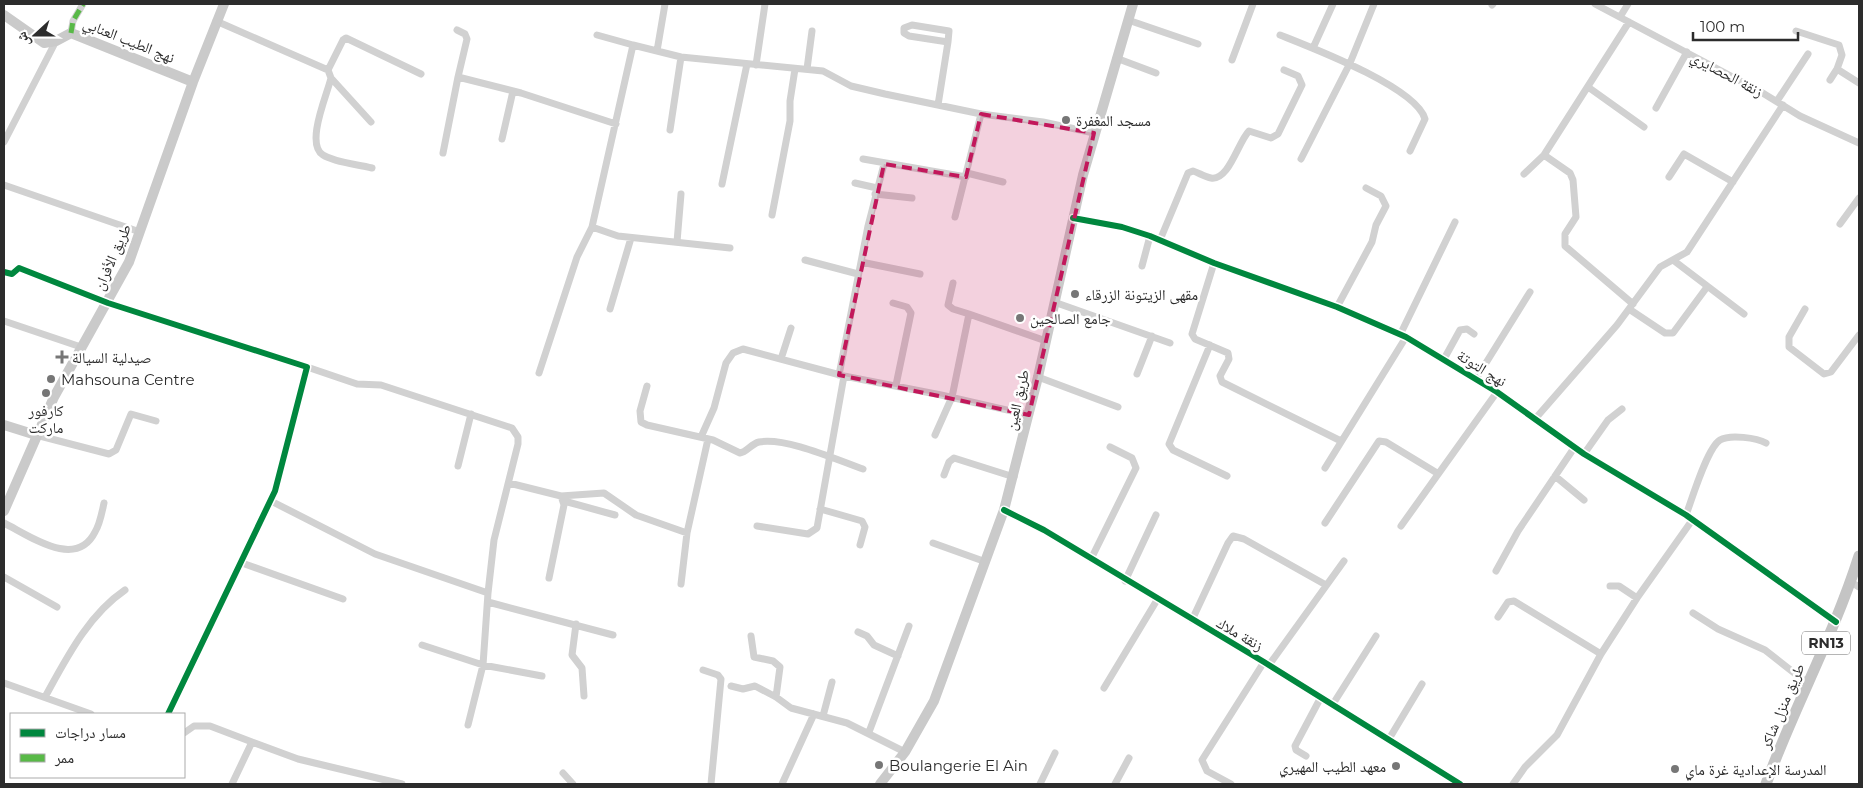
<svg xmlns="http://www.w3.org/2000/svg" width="1863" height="788" viewBox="0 0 1863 788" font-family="Montserrat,'Noto Naskh Arabic',sans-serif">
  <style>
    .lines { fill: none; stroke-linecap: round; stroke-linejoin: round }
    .street { stroke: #d1d1d1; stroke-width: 7 }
    .secondary { stroke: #cacaca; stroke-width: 10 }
    .primary { stroke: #c4c4c4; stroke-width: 11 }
    .quiet { stroke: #58b947; stroke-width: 5; stroke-dasharray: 10 5; stroke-linecap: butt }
    .cycleway-casing { stroke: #fff; stroke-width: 9 }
    .cycleway { stroke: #00873e; stroke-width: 6 }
    .marked { fill: #c2185b; fill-opacity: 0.2; stroke: #c2185b; stroke-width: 4; stroke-dasharray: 10 6; stroke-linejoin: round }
    .poi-dot { fill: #767676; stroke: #fff; stroke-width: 2 }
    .labels { text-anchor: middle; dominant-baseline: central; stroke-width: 5; stroke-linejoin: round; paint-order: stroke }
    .shield { fill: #fff; stroke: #6b6b6b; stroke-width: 1 }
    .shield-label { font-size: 14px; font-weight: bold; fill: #2c2c2c }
    .street-label { font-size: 15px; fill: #2c2c2c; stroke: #fff }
    .poi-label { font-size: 15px; fill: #2c2c2c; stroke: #fff; text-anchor: start }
  </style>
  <rect width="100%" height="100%" fill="#fff"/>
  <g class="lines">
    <path class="street" d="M665,4L657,51L681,57L823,71L851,86L885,94L981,114L1043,122L1094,133
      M1595,4L1761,92L1800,116L1859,143
      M1492,5L1493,4
      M1620,17L1628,4
      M1128,20L1198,44
      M216,21L328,70L343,40L346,38L421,74
      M457,30L465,34L467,39L458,77
      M1796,31L1839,45L1842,55L1837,69
      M71,33L73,21L83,4
      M597,35L633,45
      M1280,35C1310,47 1416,87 1425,119L1410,151
      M1313,48L1333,4
      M1116,58L1156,73
      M1232,60L1253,4
      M756,65L765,4
      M807,69L812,31
      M328,70L331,78C327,95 305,144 323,155C336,163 357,164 372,168
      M331,78L371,122
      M1830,80L1837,69L1859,83
      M1588,87L1644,127
      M1777,101L1808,54
      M938,105L948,42L949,31L912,25L904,28V33L909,36L948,42
      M1656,108L1687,52
      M670,130L681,57
      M502,139L513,91
      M4,142L56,41
      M443,153L458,77L521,93L616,124
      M1544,155L1570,173L1573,180L1576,217L1565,234V246L1633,304
      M863,159L966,177
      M1301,159L1350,63L1374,4
      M967,173L1003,182
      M1524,174L1544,155L1629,22
      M1669,177L1684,154L1733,182
      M855,183L877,188
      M722,184L747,64
      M4,185L140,232
      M875,194L912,198
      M772,215L790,121V101L795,69
      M955,217L981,114
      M1073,218L1122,227L1150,236L1214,263L1337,307L1406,337L1497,392L1584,454L1686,515L1836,622
      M1840,224L1859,198
      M592,227L618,236L730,248
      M1160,240L1188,173L1193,171C1199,173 1205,177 1211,178C1229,181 1238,142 1249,131L1271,138L1278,134L1302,85L1298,76L1284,70
      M677,242L681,194
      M805,260L858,274
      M1673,260L1744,314
      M861,262L920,274
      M1214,263L1192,334L1195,339L1228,353L1229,359L1220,376L1222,382L1341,441
      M1142,266L1150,236
      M4,272L12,274L19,268L108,303L307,367L275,491L168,714
      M1054,302L1170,343
      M893,303L907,307L911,313L896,385
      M1337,307L1372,242L1376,225L1386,206L1381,196L1366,188
      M610,309L631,238
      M1629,309L1665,333H1673L1707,287
      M1805,309L1789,337V347L1824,374L1831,372L1859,335
      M969,314L1046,341
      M4,321L81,347
      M1400,335L1455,222
      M1210,345L1169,444L1173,450L1227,476
      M781,359L791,328
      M1444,359L1460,330L1467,329L1474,334
      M307,367L357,384L381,385L512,428L518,437V444L494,540L488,593
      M539,373L577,257L592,227L633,45L657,51
      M1137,374L1152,336
      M839,375L868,226L884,164
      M1038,377L1118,407
      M1476,379L1530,292
      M647,386L640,411L641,422L647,425L713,440L740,453C747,452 751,444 759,442C786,437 837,460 863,469
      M1535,419L1617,325L1660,267L1687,252L1783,105
      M36,435L109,454L116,450L131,414L156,421
      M935,435L952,397L969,314L953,309L948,305L953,283
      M701,437L714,408L726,363L733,353L743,349L844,376L941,395L1029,415
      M1584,454L1608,420L1622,409
      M458,466L471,414
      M1325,468L1406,337
      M944,475L949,462L954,458L1014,477
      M1555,476L1584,500
      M509,483L561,496L604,493L636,515L687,533
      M271,501L375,554L488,593L483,665L468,725
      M564,501L615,515
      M820,509L862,521L865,527L860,545
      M1004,510L1044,530L1264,662L1460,784
      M1686,515C1692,499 1707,448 1720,440C1730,434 1757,438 1766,443
      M4,523C30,536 76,570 95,532C100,524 102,512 104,503
      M1325,523L1379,441L1386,442L1437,473
      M757,526L808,534L817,528L844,376
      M1401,526L1497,392
      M933,543L986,562
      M1091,559L1136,468L1132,458L1110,447
      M242,563L343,599
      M1496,571L1518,531L1574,448
      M4,577L57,607
      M549,578L564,505L561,496
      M1125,581L1156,515
      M1851,582L1859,587
      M681,584L687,533L708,439
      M1610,586H1619L1637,598
      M488,602L613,635
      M1693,613L1718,629L1765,650L1807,683
      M1498,617L1508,602L1514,601L1601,654
      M1192,620L1228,543L1233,536L1244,539L1326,585
      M576,624L572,655L582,668L584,696
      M858,632L867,636L874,645L898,656
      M751,636L754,657L773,661L780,667L776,697
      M422,645L483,665L542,676
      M1269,665L1344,561
      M703,670L718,675L721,679L711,784
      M4,683L91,714
      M731,686L743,689L755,686L776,697L791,708L847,723L905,752
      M1104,688L1157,600
      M45,697C66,659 88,615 125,590
      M1333,704L1376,636
      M823,716L832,682
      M869,732L909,626
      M184,733L194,726H210L252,742L232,784
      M1389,739L1422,684
      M252,742L298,759L402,784
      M1306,756L1296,750L1295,746L1321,697
      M563,773L573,784
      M782,784L814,714
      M1040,784L1055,753
      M1115,784L1129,758
      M1231,784L1207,771L1202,760L1264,662
      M1513,784L1525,767L1557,735L1601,654L1637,598L1693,519"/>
    <path class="secondary" d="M4,15L44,43L56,41L71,33L193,82
      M4,425L36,435
      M4,511L54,397L129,262L193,82L224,4
      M880,784L905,752L934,701L1004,510L1038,377L1083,175L1133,4"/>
    <path class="primary" d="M1766,784C1794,707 1834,635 1859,556"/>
    <path class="quiet" d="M71,33L73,21L83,4"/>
    <g class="cycleway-casing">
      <path id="cycleway" d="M1073,218L1122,227L1150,236L1214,263L1337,307L1406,337L1497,392L1584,454L1686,515L1836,622
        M4,272L12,274L19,268L108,303L307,367L275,491L168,714
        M1004,510L1044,530L1264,662L1460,784"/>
    </g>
    <use href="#cycleway" class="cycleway"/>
  </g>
  <path class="marked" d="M981,114L1094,133L1029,415L839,375L884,164L966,177Z"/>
  <g class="poi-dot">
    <circle cx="1066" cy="120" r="5"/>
    <circle cx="1075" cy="294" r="5"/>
    <circle cx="1020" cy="318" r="5"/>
    <path d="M59.5 349.5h5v5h5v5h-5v5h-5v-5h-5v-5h5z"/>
    <circle cx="51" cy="379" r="5"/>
    <circle cx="46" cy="393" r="5"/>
    <circle cx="879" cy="765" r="5"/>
    <circle cx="1396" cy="766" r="5"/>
    <circle cx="1675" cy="769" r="5"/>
  </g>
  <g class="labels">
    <rect class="shield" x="1802" y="631.5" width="48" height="23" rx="4"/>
    <g class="shield-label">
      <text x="1826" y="643">RN13</text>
    </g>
    <g class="street-label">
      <text transform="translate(129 40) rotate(22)">نهج الطيب العنابي</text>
      <text transform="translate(1727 74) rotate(28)">زنقة الحصايري</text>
      <text transform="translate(112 257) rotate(-66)">طريق الأفران</text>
      <text transform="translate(1482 368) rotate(32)">نهج التوتة</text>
      <text transform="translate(1017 400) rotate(-77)">طريق العين</text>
      <text transform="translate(1240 634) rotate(30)">زنقة ملاك</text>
      <text transform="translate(1782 706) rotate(-67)">طريق منزل شاكر</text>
    </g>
    <g class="poi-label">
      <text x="1076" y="120">مسجد المغفرة</text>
      <text x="1085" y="294">مقهى الزيتونة الزرقاء</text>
      <text x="1030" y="318">جامع الصالحين</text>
      <text x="72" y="357">صيدلية السيالة</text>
      <text x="61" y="379">Mahsouna Centre</text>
      <text x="46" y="410" text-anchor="middle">كارفور<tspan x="46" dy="17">ماركت</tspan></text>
      <text x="889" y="765">Boulangerie El Ain</text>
      <text x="1386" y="766" text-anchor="end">معهد الطيب المهيري</text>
      <text x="1685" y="769">المدرسة الإعدادية غرة ماي</text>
    </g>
  </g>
  <rect width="1863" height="788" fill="none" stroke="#2c2c2c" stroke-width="10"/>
  <rect x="10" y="713" width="175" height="65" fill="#ffffff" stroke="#ababab"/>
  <rect x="20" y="729" width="25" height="8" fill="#00873e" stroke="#ababab"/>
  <text x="55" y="738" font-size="15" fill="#2c2c2c">مسار دراجات</text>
  <rect x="20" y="754" width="25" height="8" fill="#58b947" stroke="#ababab"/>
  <text x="55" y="763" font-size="15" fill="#2c2c2c">ممر</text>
  <g transform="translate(35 35) rotate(249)" stroke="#ffffff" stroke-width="4" paint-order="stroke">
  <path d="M0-4L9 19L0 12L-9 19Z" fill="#2c2c2c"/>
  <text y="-8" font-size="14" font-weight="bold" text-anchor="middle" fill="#2c2c2c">ش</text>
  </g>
  <path d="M1693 32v8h105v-8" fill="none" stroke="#2c2c2c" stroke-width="2.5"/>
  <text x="1700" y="32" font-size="15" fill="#2c2c2c" stroke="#ffffff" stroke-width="4" paint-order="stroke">100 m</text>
</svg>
